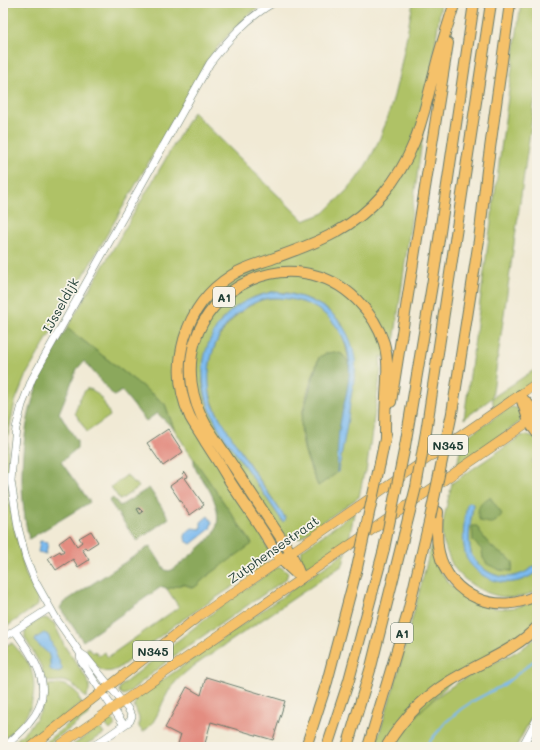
<svg xmlns="http://www.w3.org/2000/svg" width="540" height="750" viewBox="0 0 540 750" font-family="Mali,sans-serif">
  <style>
    .green { fill: #afc266; stroke: #67804d; fill-rule: evenodd }
    .forest { fill: #8ba85b; stroke: #557248 }
    .water { fill: #7bbaef; stroke: #4d7c92 }
    .lines { fill: none; stroke-linecap: round; stroke-linejoin: round }
    .stream { stroke: #7bbaef; stroke-width: 2 }
    .building { fill: #e38d81 }
    .minor-casing { stroke: #687a6c; stroke-width: 8 }
    .major-casing { stroke: #687a6c; stroke-width: 10 }
    .highway-casing { stroke: #687a6c; stroke-width: 12 }
    .minor { stroke: #fff; stroke-width: 7 }
    .major { stroke: #f5c16b; stroke-width: 9 }
    .highway { stroke: #f5c16b; stroke-width: 10 }
    .highway-bridge-casing { stroke: #687a6c; stroke-width: 12; stroke-linecap: butt }
    .highway-bridge { stroke: #f5c16b; stroke-width: 10 }
    .labels { text-anchor: middle; dominant-baseline: central; stroke-width: 3.5; stroke-linejoin: round; paint-order: stroke }
    .shield { fill: #f7f3e8; stroke: #60746a; stroke-width: 1 }
    .shield-label { font-size: 12px; font-weight: bold; fill: #1f3d34 }
    .street-label { font-size: 13px; fill: #1f3d34; stroke: #f7f3e8 }
  </style>
  <rect width="100%" height="100%" fill="#f7f3e8"/>
  <filter id="ink" filterUnits="userSpaceOnUse"><feTurbulence type="fractalNoise" baseFrequency=".025" numOctaves="2"/><feDisplacementMap in="SourceGraphic" scale="8" xChannelSelector="R" yChannelSelector="G"/><feConvolveMatrix kernelMatrix="1 2 1 2 8 2 1 2 1" color-interpolation-filters="sRGB"/></filter>
  <filter id="wash" filterUnits="userSpaceOnUse"><feTurbulence type="fractalNoise" baseFrequency=".012" numOctaves="4" result="noise"/><feDisplacementMap in="SourceGraphic" scale="16" xChannelSelector="R" yChannelSelector="G"/><feGaussianBlur stdDeviation="0.9" result="paint"/><feColorMatrix in="noise" values="0 0 0 0 0 0 0 0 0 0 0 0 0 0 0 0 0 1.4 0 .05"/><feComposite in="paint" operator="in"/></filter>
  <g filter="url(#wash)">
    <rect width="100%" height="100%" fill="#f1ead5"/>
    <path class="green" d="M3,3H265C242,18 223,39 207,61L25,377L15,402L8,435V495L15,531L26,575L38,598V605L3,629Z
      M413,3H441L392,357H380L381,370L366,472L364,473L359,497L300,538C291,540 287,538 280,532L263,539C270,552 272,554 263,567L176,624L119,668C101,678 95,665 86,652L87,647L90,649L93,653L95,651L99,656L104,652L108,657L179,607L167,589L183,584L194,588L206,577L252,543L186,448L174,429L165,404L67,328L193,112L304,221C310,218 318,216 324,213C328,209 333,204 337,200C392,151 399,71 413,3ZM272,292L289,293L311,300L328,310L342,323L354,377L338,472L318,486C309,465 298,441 302,417C304,399 313,375 319,357L342,354L349,363C347,353 346,343 341,333C327,307 295,294 266,299C258,300 250,305 244,310C216,329 201,367 212,400C218,419 231,437 242,453C257,475 271,497 286,519L283,522L216,424L206,401L202,381L221,320L254,297Z
      M521,3H537V83L492,398L537,368V378L494,408L492,398L464,419Z
      M86,389C97,387 107,407 110,416L87,432L75,413L79,400Z
      M510,407C519,406 524,413 520,422L457,466L462,440Z
      M528,435L537,438V461L536,459L532,460L537,473V564C521,578 501,582 484,569C478,564 472,559 471,552C467,538 471,520 473,505L463,536L467,558C474,563 495,580 501,582C511,585 530,578 537,571V590C510,608 470,591 453,566C450,560 447,553 445,546C444,544 442,540 442,537C441,524 449,497 452,483L521,436ZM477,526C482,535 488,545 497,551C503,556 507,556 513,562L512,571L500,570L483,558L482,550L478,545Z
      M127,475L134,484L136,483L139,487L120,500L111,487Z
      M354,513L349,540L313,565L306,566L301,562L300,556L302,550Z
      M433,539C433,546 433,554 435,561C437,567 442,574 446,579C463,602 491,614 520,606C526,605 531,602 537,600V623L516,641L464,670L382,747H375L398,673Z
      M346,552L343,565L191,668C185,673 178,678 173,685C161,699 159,722 143,732L139,727V718L134,705L137,698Z
      M281,567L288,573L286,579L171,658L128,693L124,695L120,693L119,689L122,685L220,607L276,568Z
      M46,618L54,623L65,647L84,674L89,684V691L86,698C78,691 74,682 62,681C56,681 50,683 45,680L41,666L25,638V632L29,626L40,619ZM37,636L54,653L62,668V670L58,673L52,671C49,665 52,658 48,652C44,646 37,646 35,639Z
      M537,636V707L516,747H392C412,712 446,687 482,669C500,659 522,652 537,636Z
      M12,643C18,650 25,657 29,665C38,683 34,708 21,723C16,729 9,735 3,740V646Z
      M59,684C69,685 73,689 80,696L78,698L82,703L26,747H9C29,728 45,716 46,687L48,685Z
      M87,709L90,714L44,747H39Z
      M111,719L114,721L115,725L110,730L104,723Z
      M99,727L104,734L82,747H70Z"/>
    <path class="forest" d="M67,328L165,404L174,429L157,413L146,421L122,391L114,396L84,361L77,369L59,413L77,441V448L61,462L90,502L29,539C16,484 21,421 44,368C50,355 59,341 67,328Z
      M334,352L342,354L349,363L350,379L340,426L337,473L318,486L305,452L301,422L302,416L319,357L327,353Z
      M194,459L252,544L206,577L194,588L183,584L167,589L164,587H161L83,641L60,608L63,603L150,546L165,570L169,571L174,569C183,561 210,541 215,531C222,516 214,496 205,483C200,476 193,469 194,459Z
      M149,488L169,518L137,541L109,501L113,498L120,506Z
      M490,497L502,514C494,525 493,524 480,521C475,510 480,502 490,497Z
      M472,526H477C482,535 488,545 497,551C503,556 506,555 513,562L512,571L500,570L487,564L483,558L482,550L473,541Z"/>
    <path class="water" d="M272,292C313,294 348,314 355,358C357,370 353,385 351,397C348,422 343,447 338,472L337,473C338,458 337,441 340,425C344,399 354,375 347,348C339,320 315,302 288,299C281,298 271,297 264,299C221,313 202,357 211,399C214,410 222,421 228,431C246,461 266,490 286,519L283,522C269,501 255,481 241,461C233,449 222,436 216,423C201,394 197,361 214,332C228,308 245,299 272,292Z
      M470,502L472,503L473,505C471,520 467,538 471,552C472,559 478,564 484,569C501,582 521,578 537,564V571C520,587 491,586 475,569C472,566 468,562 466,557C461,539 464,522 467,504Z
      M208,516L212,522L210,529L191,544L186,541C183,535 187,532 192,528L201,529V522Z
      M40,541L48,542L46,554L38,552Z
      M44,633L48,635L62,668V670C57,672 55,673 50,669V659L48,653L35,642L36,638Z"/>
    <g class="lines">
      <path class="stream" d="M425,747L446,722L461,709L473,701L505,684L537,658"/>
    </g>
    <g id="blocks">
      <path class="building" d="M168,429L183,452L163,466L147,443Z
        M185,472L188,477L185,478L204,505L190,515L170,486L184,476L183,474Z
        M139,508L143,512L140,514L137,509Z
        M91,531L98,542L87,549L85,547L82,549L89,560L78,567L73,559L56,570L48,558L60,551L61,553L64,551L59,543L70,535L77,546L82,542L79,538Z
        M206,677L285,701L273,740L211,722L204,747H177L181,734L179,735L165,728L187,687L201,695Z"/>
    </g>
  </g>
  <g filter="url(#ink)">
    <use href="#blocks" fill-opacity="0" stroke="#687a6c" stroke-width="1"/>
    <g class="lines">
      <g class="minor-casing">
        <path id="minor" d="M3,638L50,608
          M80,653L81,661L124,725
          M4,747C13,739 22,732 29,723C58,690 35,660 15,631
          M90,747L98,743L130,721L132,716L128,709L86,657L80,653L57,620L35,581L26,558L18,527L11,481L13,456L16,428L22,405L32,379L210,63C228,40 247,18 273,3
          M522,747L537,719"/>
      </g>
      <g class="major-casing">
        <path id="major" d="M31,747L198,617L537,383
          M57,747L537,416"/>
      </g>
      <g class="highway-casing">
        <path id="highway" d="M520,395L529,422L537,433
          M522,398L537,413
          M391,402L448,43
          M452,413L479,240L487,170L510,3
          M426,432L491,3
          M405,446L434,273L474,3
          M380,463L386,434
          M438,512C437,526 436,539 439,552C449,597 498,616 537,595
          M300,575L291,553L206,425C175,371 192,306 251,280C267,273 286,270 304,273C324,276 343,286 357,300C369,312 379,327 384,343C389,361 387,379 386,397C385,411 385,425 385,439
          M301,578C295,572 288,567 282,560C276,554 271,544 266,536C254,517 241,499 229,480C222,468 214,455 206,443C201,434 195,426 190,417C167,366 184,305 232,275C246,266 262,263 277,257C319,242 353,229 383,194C418,153 423,114 436,65C441,45 448,25 454,5
          M306,747L327,682L357,568
          M327,747L349,680L384,549
          M347,747L371,667L404,535
          M368,747L407,616L430,518
          M386,747C404,716 430,691 462,674C488,659 516,649 537,627"/>
      </g>
      <use href="#minor" class="minor"/>
      <use href="#major" class="major"/>
      <use href="#highway" class="highway"/>
      <g class="highway-bridge-casing">
        <path id="highway-bridge" d="M430,518L452,413
          M404,535L416,487L426,432
          M384,549L405,446
          M357,568L380,463"/>
      </g>
      <use href="#highway-bridge" class="highway-bridge"/>
    </g>
  </g>
  <g class="labels">
    <g class="shield">
      <rect x="213" y="287" width="22" height="20" rx="3"/>
      <rect x="428" y="435" width="40" height="20" rx="3"/>
      <rect x="391" y="623" width="22" height="20" rx="3"/>
      <rect x="133" y="641" width="40" height="20" rx="3"/>
    </g>
    <g class="shield-label">
      <text x="224" y="297">A1</text>
      <text x="448" y="445">N345</text>
      <text x="402" y="633">A1</text>
      <text x="153" y="651">N345</text>
    </g>
    <g class="street-label">
      <text transform="translate(60 305) rotate(-61)">IJsseldijk</text>
      <text transform="translate(273 549) rotate(-35)">Zutphensestraat</text>
    </g>
  </g>
  <rect width="540" height="750" fill="none" stroke="#f7f3e8" stroke-width="16"/>
</svg>
